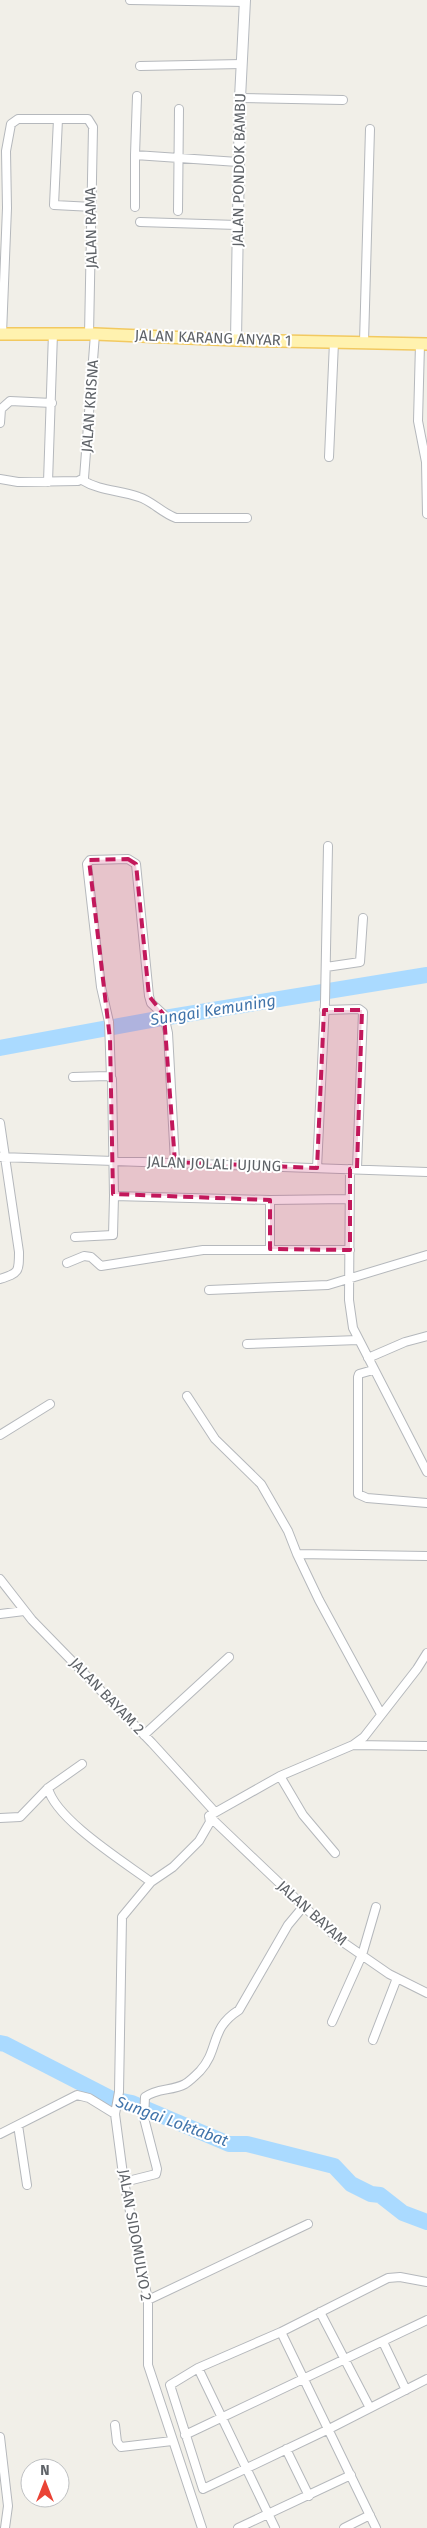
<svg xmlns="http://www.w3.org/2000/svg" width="427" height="2528" viewBox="0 0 427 2528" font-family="'Fira Sans',sans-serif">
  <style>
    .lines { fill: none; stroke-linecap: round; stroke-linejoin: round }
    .river { stroke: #aadaff; stroke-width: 16 }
    .street-casing { stroke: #b5b8bc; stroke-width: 10 }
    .secondary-casing { stroke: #b6babf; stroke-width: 12 }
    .primary-casing { stroke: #f2c960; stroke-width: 14 }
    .street { stroke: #fff; stroke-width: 8 }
    .secondary { stroke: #fff; stroke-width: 10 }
    .primary { stroke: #fff2af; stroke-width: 11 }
    .marked { fill: #c2185b; fill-opacity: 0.2; stroke: #c2185b; stroke-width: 4; stroke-dasharray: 10 6; stroke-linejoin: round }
    .labels { text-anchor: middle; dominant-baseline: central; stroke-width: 4; stroke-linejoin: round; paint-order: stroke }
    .street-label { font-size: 15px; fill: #5f6368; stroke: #fff }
    .water-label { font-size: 16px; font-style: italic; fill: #4174aa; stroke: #fff }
  </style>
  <rect width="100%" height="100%" fill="#f1efe8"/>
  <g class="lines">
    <path class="river" d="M0,1048L157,1019L427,975
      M0,2043L5,2044L112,2099L132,2103L229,2144H247L334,2166L351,2184L371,2194L380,2195L403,2213L427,2222"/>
    <g class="street-casing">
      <path id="street" d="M130,0L245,2
        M140,66L242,64
        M137,96L135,155L238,162
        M240,98L343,100
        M58,119L54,205L93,207
        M135,155V207
        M178,211L179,109
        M140,222L237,225
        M2,334L7,208L6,151L11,124L18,119H88L93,127L89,335
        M364,342L370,129
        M420,344L418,421L426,462L427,514
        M0,423L1,409L10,401L52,403
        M329,457L334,342
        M0,479L18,482L78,481L84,478L95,334
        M82,480C100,491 119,490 139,497C152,501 162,513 176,518H247
        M48,482L53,333
        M326,967L360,962L363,918
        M324,1010L359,1009L363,1012L357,1168
        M73,1077L108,1076L112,1079L114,1196L270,1200L349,1199
        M111,1077L109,1022L101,987L87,864L90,860L128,859L136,864L149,996L151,1003L164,1015L168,1033L175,1162
        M0,1123L19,1252C19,1272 19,1273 0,1279
        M0,1157L427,1172
        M317,1168L325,1002L328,846
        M350,1169L349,1300L353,1328L427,1472
        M75,1237L113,1235L114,1196
        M270,1249V1200
        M67,1263L84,1256L91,1257L101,1266L203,1250H350
        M209,1290L328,1285L427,1255
        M247,1344L358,1340
        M368,1358L405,1342L427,1336
        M373,1370L359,1374L358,1377V1494L367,1498L427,1503
        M187,1396L215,1439L261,1484L288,1531L297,1554L427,1556
        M0,1435L50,1404
        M297,1554L319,1600L381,1714
        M0,1579L32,1620L152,1743L215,1812
        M0,1614L24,1611
        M144,1735L229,1657
        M353,1745L427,1746
        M280,1776L303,1815L335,1853
        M48,1788C55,1819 124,1862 151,1882
        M209,1816L337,1938L389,1974L427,1993
        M0,1818L20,1817L48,1788L82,1764
        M332,2022L362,1955L376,1907
        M373,2040L397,1978
        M18,2125L27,2185
        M0,2134L77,2095L89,2098L115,2114
        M124,2182L156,2174L157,2169L144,2118L145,2097C157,2088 172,2091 185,2084C190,2081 196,2075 200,2071C220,2049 209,2029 239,2010L288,1925L303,1907
        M148,2300L308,2224
        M320,2312L370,2408
        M281,2332L388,2278L400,2277L427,2282
        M383,2342L406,2390
        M198,2368L275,2528
        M115,2425L117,2442L121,2447L172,2441
        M185,2435L427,2320
        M0,2437L8,2506L5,2528
        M286,2449L309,2496
        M202,2528L148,2365V2300L124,2182L115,2114L119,2092L122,1917L151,1882L173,1867L199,1841L210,1822L209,1816L280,1776L353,1745L364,1737L417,1669L427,1653
        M238,2528L351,2475
        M344,2528L370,2515
        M376,2528C344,2463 313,2397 281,2332L198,2368L170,2385L203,2489L329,2429L427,2379"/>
    </g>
    <g class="secondary-casing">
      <path id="secondary" d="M236,340L240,98L245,0"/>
    </g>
    <g class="primary-casing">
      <path id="primary" d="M0,334H95L236,340L427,344"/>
    </g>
    <use href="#street" class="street"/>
    <use href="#secondary" class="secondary"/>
    <use href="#primary" class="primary"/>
  </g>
  <path class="marked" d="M128,859L136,864L149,996L164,1015L175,1162L317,1168L324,1010H362L357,1168L350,1169V1250L270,1249V1200L113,1194L110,1039L89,860Z"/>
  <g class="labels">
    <g class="street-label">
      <text transform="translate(239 170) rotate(-89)">JALAN PONDOK BAMBU</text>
      <text transform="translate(91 228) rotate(-91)">JALAN RAMA</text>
      <text transform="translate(213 338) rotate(2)">JALAN KARANG ANYAR 1</text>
      <text transform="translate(90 406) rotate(-86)">JALAN KRISNA</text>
      <text transform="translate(214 1164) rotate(2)">JALAN JOLALI UJUNG</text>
      <text transform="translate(107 1696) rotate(46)">JALAN BAYAM 2</text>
      <text transform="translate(312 1913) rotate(42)">JALAN BAYAM</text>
      <text transform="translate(135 2235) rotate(80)">JALAN SIDOMULYO 2</text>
    </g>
    <g class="water-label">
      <text transform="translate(213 1010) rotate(-9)">Sungai Kemuning</text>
      <text transform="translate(172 2121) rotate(20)">Sungai Loktabat</text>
    </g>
  </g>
  <g transform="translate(45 2483)"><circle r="24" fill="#ffffff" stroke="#bfc1c3"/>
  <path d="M0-4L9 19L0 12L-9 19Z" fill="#ea4335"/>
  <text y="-8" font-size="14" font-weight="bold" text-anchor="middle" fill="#5f6368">N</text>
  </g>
</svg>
